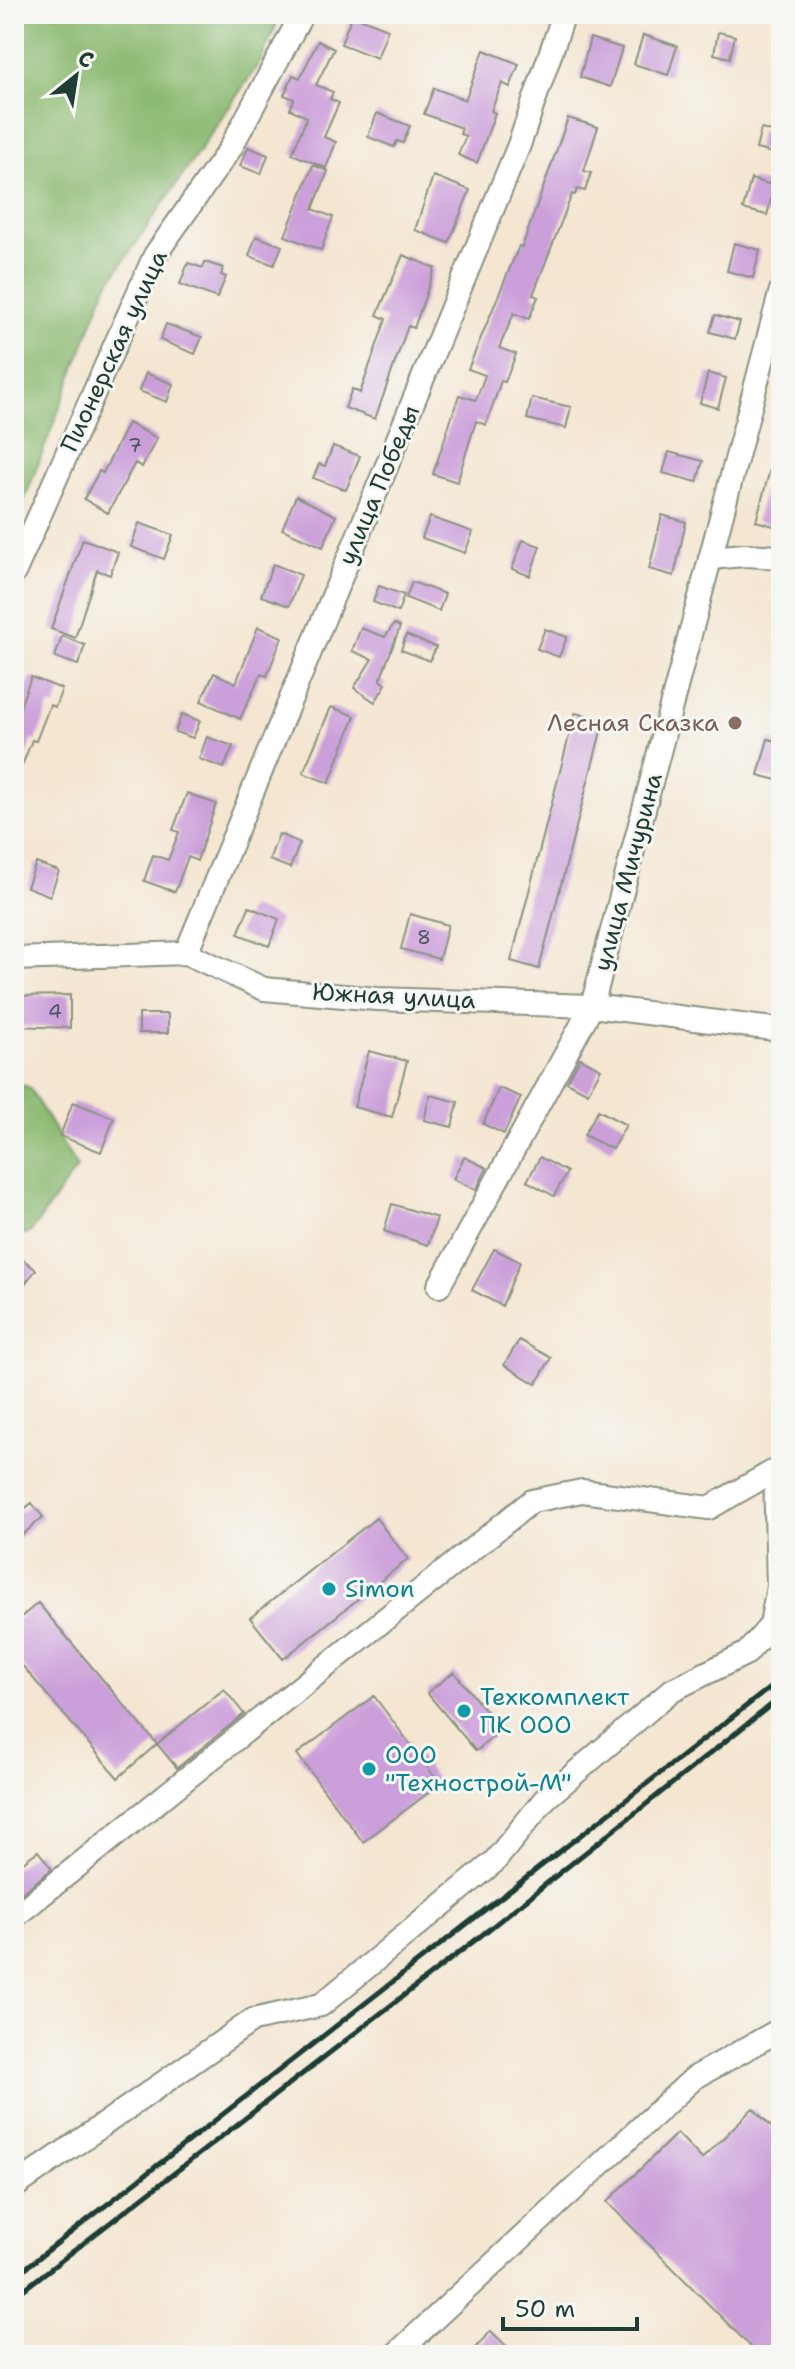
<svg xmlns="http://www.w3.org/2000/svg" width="795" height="2369" viewBox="0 0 795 2369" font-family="'Shantell Sans',sans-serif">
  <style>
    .forest { fill: #8cba72; stroke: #567c53; stroke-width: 2 }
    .building { fill: #cb9fda }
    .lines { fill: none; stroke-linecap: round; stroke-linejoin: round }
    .minor-casing { stroke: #8a9282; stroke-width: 26 }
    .minor { stroke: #fff; stroke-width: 22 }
    .rail { stroke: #1f3d34; stroke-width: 5 }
    .education-dot { fill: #8d6e63; stroke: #f6f6f2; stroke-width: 3 }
    .culture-dot { fill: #0f9aa8; stroke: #f6f6f2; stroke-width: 3 }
    .labels { text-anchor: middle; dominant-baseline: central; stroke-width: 6; stroke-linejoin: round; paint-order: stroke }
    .number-label { font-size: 20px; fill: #4a565e }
    .street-label { font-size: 24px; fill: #1f3d34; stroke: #f6f6f2 }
    .education-label { font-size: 24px; fill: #785e54; stroke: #f6f6f2; text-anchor: end }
    .culture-label { font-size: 24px; fill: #0d838f; stroke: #f6f6f2; text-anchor: start }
  </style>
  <rect width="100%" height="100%" fill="#f6f6f2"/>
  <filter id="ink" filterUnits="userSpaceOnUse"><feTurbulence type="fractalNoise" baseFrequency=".0125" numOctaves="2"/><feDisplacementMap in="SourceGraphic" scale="16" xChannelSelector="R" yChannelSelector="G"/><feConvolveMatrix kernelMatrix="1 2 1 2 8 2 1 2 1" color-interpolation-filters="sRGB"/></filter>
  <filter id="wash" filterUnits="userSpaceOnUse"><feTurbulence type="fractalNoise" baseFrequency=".006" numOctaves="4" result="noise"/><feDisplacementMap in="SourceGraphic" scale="32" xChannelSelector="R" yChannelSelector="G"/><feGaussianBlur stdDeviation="1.8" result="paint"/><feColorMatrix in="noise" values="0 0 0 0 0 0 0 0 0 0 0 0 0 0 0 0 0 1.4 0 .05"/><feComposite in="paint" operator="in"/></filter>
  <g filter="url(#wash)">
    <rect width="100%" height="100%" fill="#f4e6d1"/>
    <path class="forest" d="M14,14H281L260,62L106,287L14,527Z
      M14,1083L29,1087L77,1168L30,1233L14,1235Z"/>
    <g id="blocks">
      <path class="building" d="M352,15L388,29L377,58L341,44Z
        M718,32L735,36L730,58L714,54Z
        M643,35L677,46L668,75L634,64Z
        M590,38L622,48L610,87L580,77Z
        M318,41L334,49L316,85L333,92L330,99L339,103L324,137L336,142L326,168L292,154L307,117L290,109L294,99L284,95L293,75L300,78Z
        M484,50L519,64L510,87L502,83L491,111L495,113L477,163L458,155L466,136L460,134L462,128L424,114L434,88L465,100Z
        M377,113L410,126L403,143L397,141L394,147L368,137Z
        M568,118L598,127L584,171L591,173L585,191L577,189L575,195L572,194L533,295L538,297L529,319L514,313L499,348L516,354L505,382L501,381L486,425L476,421L457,482L433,474L459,395L476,400L485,375L468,369L519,246L522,247Z
        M761,129L781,134V155L756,149Z
        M248,147L268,155L261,174L240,166Z
        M313,165L328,171L313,209L333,217L321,250L285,236Z
        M433,176L470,190L449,243L415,230Z
        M751,179L775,186L767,215L743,209Z
        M256,236L282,246L274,265L249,256Z
        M734,243L760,250L753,278L727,271Z
        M403,255L435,268L414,328L408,326L375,419L345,408L352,389L360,393L386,319L377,315Z
        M205,262L223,268L221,275L226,277L217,298L180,284L188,263L203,268Z
        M715,315L740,322L735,339L710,332Z
        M166,324L202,337L195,354L160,340Z
        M146,373L173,384L167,402L139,391Z
        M708,373L726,378L718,408L700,403Z
        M532,398L571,407L566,428L527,419Z
        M128,423L157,438L142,467L135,463L108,513L84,499L99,471L103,473Z
        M333,446L360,456L346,490L313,478L319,464L325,466Z
        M776,447H781V513L777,527L756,521Z
        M669,452L703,461L697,482L663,473Z
        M296,496L336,516L323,547L282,529Z
        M662,515L686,522L674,576L649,569Z
        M430,517L473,532L465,553L422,538Z
        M139,523L173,535L164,559L131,547Z
        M83,539L118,552L110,575L97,570L75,638L51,629Z
        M523,540L540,546L530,576L512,569Z
        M273,564L301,575L289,606L261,596Z
        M412,582L445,594L439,611L406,598Z
        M379,586L404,595L398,612L373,602Z
        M394,624L400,627L380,680L386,684L375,702L354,688L372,659L352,651L361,628L385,637Z
        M258,627L282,637L267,676L261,674L240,719L201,701L214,673L236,683Z
        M545,629L567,637L559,657L537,649Z
        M406,635L436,647L430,661L401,650Z
        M62,636L85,645L78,665L55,657Z
        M31,677L62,689L55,707L50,705L36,741L32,740L15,784L14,723Z
        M331,707L355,716L329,783L303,773Z
        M575,713L604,720L539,969L511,961Z
        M182,714L200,721L193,738L175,732Z
        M207,737L233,746L224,768L199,759Z
        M768,739L781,742V781L758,775Z
        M187,793L216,804L197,861L188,857L175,892L144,881L153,855L168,860L179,832L173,830Z
        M279,834L300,843L290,868L269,860Z
        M36,863L59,871L50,896L27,887Z
        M249,907L279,919L269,946L238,934Z
        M410,914L448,925L439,959L401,949Z
        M70,995V1028L14,1026V996Z
        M139,1014H168V1033H139Z
        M369,1051L407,1061L392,1117L354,1107Z
        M580,1058L601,1069L588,1093L567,1082Z
        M499,1088L521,1097L504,1134L483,1124Z
        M430,1095L458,1102L452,1127L424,1120Z
        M73,1102L114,1118L101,1152L60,1136Z
        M598,1110L626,1125L612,1149L584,1135Z
        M464,1157L487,1168L476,1190L453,1179Z
        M540,1157L567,1172L554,1196L527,1181Z
        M392,1204L437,1218L428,1245L384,1231Z
        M494,1249L520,1262L502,1306L472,1290Z
        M14,1252L36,1270L14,1297Z
        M519,1340L551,1358L536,1384L504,1365Z
        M32,1503L43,1517L14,1542V1517Z
        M376,1518L408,1559L283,1659L250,1618Z
        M38,1603L157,1744L118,1778L14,1656V1623Z
        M454,1672L501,1730L476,1751L427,1693Z
        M224,1689L244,1714L177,1768L157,1744Z
        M374,1696L440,1784L363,1842L297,1754Z
        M38,1851L52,1869L14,1899V1869Z
        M753,2108L781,2137V2355H759L607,2202L677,2133L702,2159Z
        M491,2331L516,2355H469Z"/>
    </g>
  </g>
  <g filter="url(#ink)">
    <use href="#blocks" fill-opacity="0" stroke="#8a9282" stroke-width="2"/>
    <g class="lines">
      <g class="minor-casing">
        <path id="minor" d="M710,558L744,555L781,557
          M14,573L155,255L230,149L302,14
          M186,953L519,145L564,14
          M14,959L186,953L264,989L377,999L592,1006L781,1030
          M439,1286L592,1006L781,290
          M14,1917L532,1501L582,1491L709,1508L781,1467
          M14,2187L253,2020L321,2005L494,1862L545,1799L672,1690L747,1653L771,1625L778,1586L775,1473
          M395,2355L694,2078L781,2029"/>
      </g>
      <use href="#minor" class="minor"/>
      <path class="rail" d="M14,2277L781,1679
        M14,2297L478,1938L781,1697"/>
    </g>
  </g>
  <circle class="education-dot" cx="735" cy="723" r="8"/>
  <g class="culture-dot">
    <circle cx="329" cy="1589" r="8"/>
    <circle cx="464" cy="1711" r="8"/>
    <circle cx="369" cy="1769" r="8"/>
  </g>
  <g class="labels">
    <g class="number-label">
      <text x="135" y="445">7</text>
      <text x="424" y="937">8</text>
      <text x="55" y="1011">4</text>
    </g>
    <g class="street-label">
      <text transform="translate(114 351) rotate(-65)">Пионерская улица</text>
      <text transform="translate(379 485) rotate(-67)">улица Победы</text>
      <text transform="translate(628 872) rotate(-75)">улица Мичурина</text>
      <text transform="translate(394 996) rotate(3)">Южная улица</text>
    </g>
    <g class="education-label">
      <text x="719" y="723">Лесная Сказка</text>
    </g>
    <g class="culture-label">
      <text x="345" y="1589">Simon</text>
      <text x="480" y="1697">Техкомплект<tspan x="480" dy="28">ПК ООО</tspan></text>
      <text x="385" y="1755">ООО<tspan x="385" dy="28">"Технострой-М"</tspan></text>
    </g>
  </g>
  <rect width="795" height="2369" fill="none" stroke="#f6f6f2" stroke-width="48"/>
  <g transform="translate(76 76) rotate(30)" stroke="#f6f6f2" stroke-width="6" paint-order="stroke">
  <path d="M0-6L14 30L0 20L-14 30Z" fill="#1f3d34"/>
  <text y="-12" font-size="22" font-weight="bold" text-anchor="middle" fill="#1f3d34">С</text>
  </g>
  <path d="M503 2317v12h134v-12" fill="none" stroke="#1f3d34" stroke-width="4"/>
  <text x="515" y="2317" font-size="24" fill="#1f3d34" stroke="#f6f6f2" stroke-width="6" paint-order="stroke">50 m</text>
</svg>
